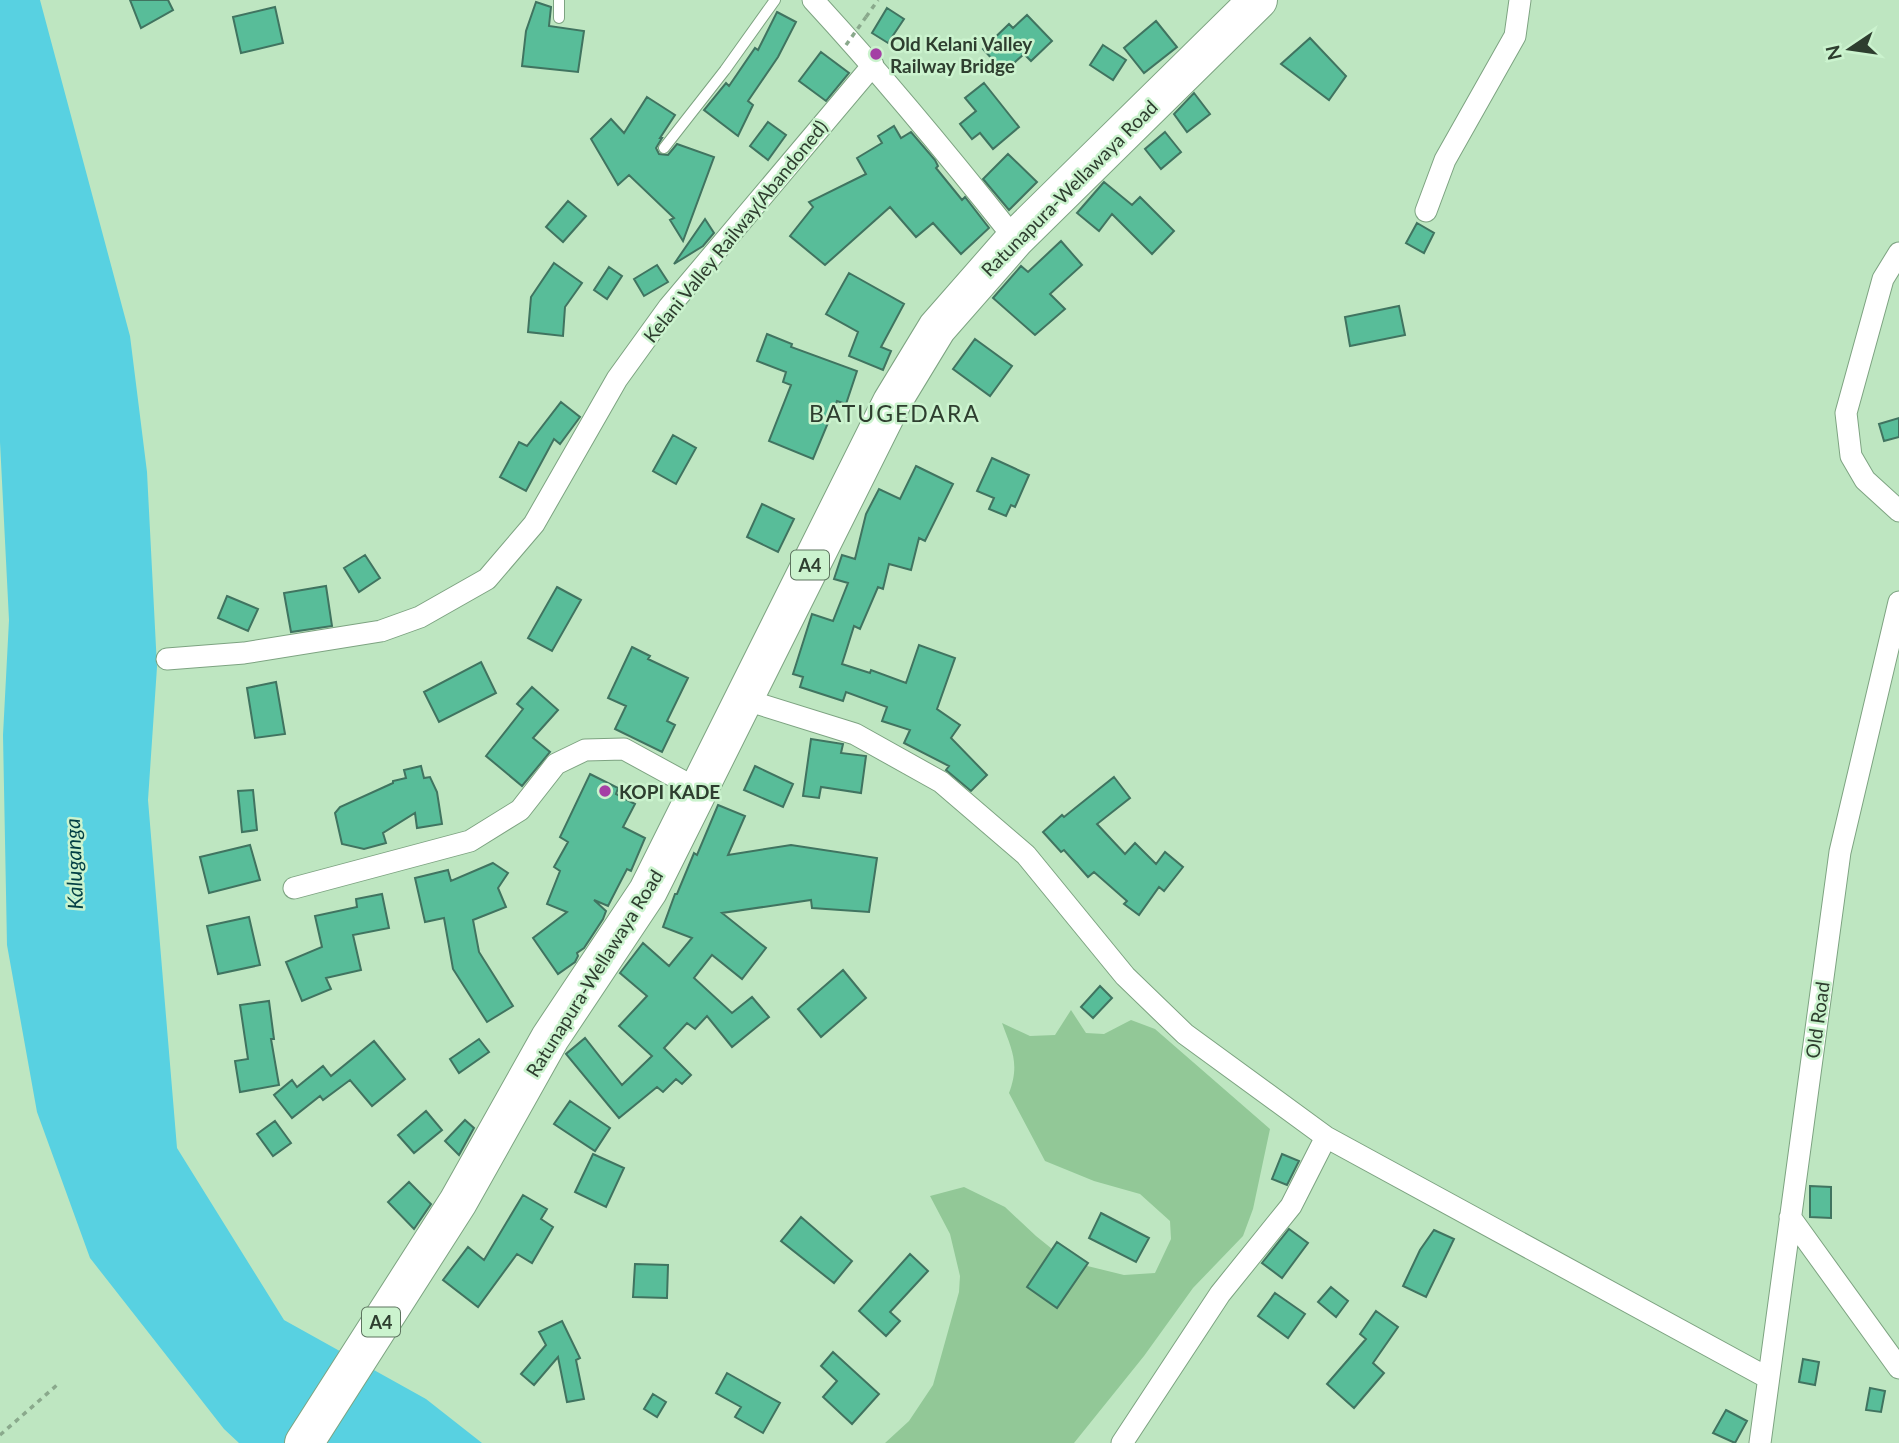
<svg xmlns="http://www.w3.org/2000/svg" width="1899" height="1443" viewBox="0 0 1899 1443" font-family="Lato,sans-serif">
  <style>
    .green { fill: #92c897 }
    .water { fill: #58d1e1 }
    .building { fill: #58bd99; stroke: #407460; stroke-width: 2 }
    .lines { fill: none; stroke-linecap: round; stroke-linejoin: round }
    .lane-casing { stroke: #7da381; stroke-width: 12 }
    .street-casing { stroke: #7da381; stroke-width: 23 }
    .highway-casing { stroke: #7da381; stroke-width: 40 }
    .path { stroke: #8aa98c; stroke-width: 3.5; stroke-dasharray: 5 5; stroke-linecap: butt }
    .lane { stroke: #fff; stroke-width: 10 }
    .street { stroke: #fff; stroke-width: 21 }
    .highway { stroke: #fff; stroke-width: 38 }
    .path-bridge { stroke: #8aa98c; stroke-width: 3.5; stroke-dasharray: 5 5; stroke-linecap: butt }
    .poi-dot { fill: #a440a5; stroke: #cbf3ce; stroke-width: 2.5 }
    .labels { text-anchor: middle; dominant-baseline: central; stroke-width: 5; stroke-linejoin: round; paint-order: stroke }
    .shield { fill: #cbf3ce; stroke: #5d745f; stroke-width: 2 }
    .shield-label { font-size: 18px; font-weight: bold; fill: #2e3e2f }
    .poi-label { font-size: 19px; font-weight: bold; fill: #2e3e2f; stroke: #cbf3ce; text-anchor: start }
    .street-label { font-size: 19px; fill: #2e3e2f; stroke: #cbf3ce }
    .water-label { font-size: 21px; font-style: italic; fill: #023e44; stroke: #cbf3ce }
    .quarter-label { font-size: 23px; letter-spacing: 2px; fill: #2e3e2f; stroke: #cbf3ce }
  </style>
  <rect width="100%" height="100%" fill="#bee6c1"/>
  <path class="green" d="M1071,1010L1086,1033L1104,1034L1131,1020L1155,1029L1270,1129L1253,1209L1243,1236L1193,1288L1144,1356L1074,1443H885L909,1421L933,1385L959,1292L960,1276L950,1234L930,1196L964,1187L1005,1207L1036,1236L1067,1261L1124,1275L1155,1273L1171,1239L1170,1221L1140,1194L1094,1181L1045,1161L1009,1093C1020,1064 1012,1050 1002,1023L1030,1036L1055,1035Z"/>
  <path class="water" d="M0,0H40L130,336L147,472L157,667L148,800L177,1148L284,1320L426,1399L482,1443H239L224,1429L90,1258L37,1112L7,945L3,735L9,620L0,442Z"/>
  <path class="building" d="M130,0H168L173,10L141,28Z
    M536,2L551,7L549,26L584,31L578,72L522,66L526,31Z
    M275,7L283,43L241,53L233,17Z
    M887,8L904,19L888,43L872,33Z
    M777,12L796,22L778,57L748,101L753,105L738,136L704,110L726,83L729,86L755,48L758,50Z
    M1027,15L1052,41L1031,61L1024,54L1004,72L983,49L1009,24L1013,28Z
    M1156,21L1177,47L1144,73L1124,48Z
    M1310,38L1346,76L1329,100L1281,64Z
    M1103,45L1126,60L1113,80L1090,65Z
    M821,52L849,73L826,101L799,81Z
    M984,83L1019,127L993,149L980,133L972,139L960,124L976,111L965,98Z
    M1194,93L1210,114L1187,132L1174,114Z
    M647,97L675,115L660,138H662L656,148L659,154L668,155L677,144L714,157L683,241L670,220L674,218L629,175L618,185L591,139L611,119L624,133Z
    M768,122L786,135L768,160L750,146Z
    M894,126L901,138L911,132L935,160L938,166L936,168L962,200L965,197L989,228L961,254L933,223L916,237L890,207L825,265L790,236L813,207L809,202L866,174L857,158L882,143L878,136Z
    M1165,132L1181,152L1161,169L1145,149Z
    M1008,154L1037,182L1009,210L983,179Z
    M1104,182L1132,205L1140,197L1174,231L1152,254L1112,214L1099,231L1077,213Z
    M568,201L586,216L563,242L546,227Z
    M705,219L714,233L703,246L674,264Z
    M1417,223L1434,233L1424,253L1406,243Z
    M1061,241L1082,265L1050,294L1065,309L1035,335L993,298L1021,266L1028,272Z
    M554,263L582,283L565,307L563,336L528,332L531,297Z
    M657,265L668,282L644,296L634,279Z
    M609,267L622,276L607,299L594,290Z
    M849,273L904,304L881,347L891,351L883,370L849,356L858,332L826,314Z
    M1399,306L1405,335L1350,346L1345,317Z
    M767,334L792,344L791,347L857,371L846,404L837,401L813,459L769,441L791,385L783,382L786,372L757,361Z
    M975,339L1012,366L990,396L953,369Z
    M561,402L580,417L560,444L554,439L526,491L500,477L519,442L527,446Z
    M1899,418V437L1884,441L1879,424Z
    M673,435L696,448L676,484L653,471Z
    M992,458L1029,475L1015,507L1011,505L1006,516L989,509L994,498L977,491Z
    M916,466L953,484L925,541L919,538L911,570L889,564L883,589L878,587L860,629L854,626L842,664L870,673L871,670L906,683L919,645L955,658L937,709L960,725L951,738L987,775L971,791L946,770L949,766L904,743L910,730L882,721L887,707L846,692L843,701L800,687L803,677L793,674L812,614L833,621L848,583L834,579L842,555L855,559L866,514L879,489L900,499Z
    M762,504L794,519L778,552L747,537Z
    M365,555L380,578L359,592L344,568Z
    M326,586L332,626L291,632L284,593Z
    M557,587L581,600L552,651L528,638Z
    M227,596L258,609L248,631L218,618Z
    M632,647L650,656L648,659L688,678L667,721L675,725L662,752L615,729L626,706L608,698Z
    M481,662L496,693L439,722L424,692Z
    M276,682L285,734L255,738L247,688Z
    M532,687L558,710L533,738L550,752L522,786L486,756L523,709L517,704Z
    M811,739L843,744L841,753L866,756L861,793L821,787L819,798L803,796Z
    M421,766L424,778L430,777L437,792L442,824L417,828L415,813L383,833L386,843L364,849L342,844L335,813L340,807L393,783V781L406,778L404,770Z
    M755,766L793,784L783,807L744,790Z
    M590,774L618,788L616,794L635,804L623,827L645,838L631,871L627,869L608,906L594,900L606,911L603,919L584,948L577,953L578,956L575,962L558,974L533,938L567,912L547,904L560,871L554,867L568,842L560,837Z
    M1114,777L1130,798L1097,824L1125,854L1135,843L1156,864L1165,852L1183,867L1164,891L1159,887L1139,915L1124,904L1127,901L1094,872L1088,877L1064,850L1061,852L1043,832L1062,815L1064,817Z
    M253,790L257,830L242,832L238,791Z
    M718,805L745,816L728,855L791,845L877,858L869,912L812,908L811,900L722,913L766,948L742,979L712,955L694,978L732,1013L752,997L769,1017L732,1047L707,1016L695,1029L687,1023L664,1048L691,1075L682,1084L676,1079L663,1092L657,1087L619,1118L566,1054L585,1038L622,1085L652,1056L619,1026L647,996L620,973L643,943L669,966L692,938L663,927L675,894H677L694,853L697,855Z
    M250,845L260,880L209,893L200,857Z
    M493,863L508,873L498,888L506,907L473,920L479,952L513,1006L487,1022L453,969L444,918L425,922L415,878L448,870L451,881Z
    M382,894L389,928L353,935L361,970L326,978L331,989L302,1001L286,962L322,947L315,916L357,907L356,899Z
    M249,917L260,965L218,974L207,926Z
    M843,970L866,998L821,1037L798,1009Z
    M1100,986L1112,998L1093,1018L1081,1007Z
    M269,1001L274,1039H271L279,1085L240,1092L235,1061L248,1059L240,1005Z
    M479,1039L489,1052L459,1073L450,1059Z
    M374,1041L405,1079L372,1106L350,1080L323,1100L320,1096L292,1118L274,1095L292,1080L297,1087L323,1066L331,1076Z
    M570,1101L610,1128L595,1151L554,1124Z
    M426,1111L442,1130L414,1153L398,1135Z
    M465,1120L474,1128L459,1155L445,1141Z
    M275,1121L291,1143L273,1156L257,1134Z
    M593,1154L624,1168L606,1207L575,1192Z
    M1282,1154L1299,1161L1287,1185L1272,1179Z
    M409,1182L431,1204L414,1229L388,1202Z
    M1810,1186L1831,1187V1218L1810,1217Z
    M523,1195L547,1209L541,1219L553,1227L532,1263L517,1254L478,1307L443,1280L468,1247L484,1260Z
    M1101,1213L1149,1238L1136,1262L1089,1238Z
    M801,1217L852,1261L834,1283L781,1241Z
    M1289,1229L1308,1243L1282,1278L1262,1263Z
    M1434,1230L1454,1239L1426,1297L1403,1286L1420,1250Z
    M1057,1242L1088,1263L1057,1308L1027,1287Z
    M910,1254L928,1271L890,1312L900,1321L886,1336L859,1311Z
    M635,1264L668,1265L667,1298L633,1297Z
    M1331,1287L1348,1301L1336,1317L1318,1302Z
    M1275,1293L1305,1314L1288,1338L1258,1316Z
    M1376,1311L1398,1327L1373,1363L1384,1373L1354,1408L1327,1384L1366,1339L1360,1334Z
    M562,1321L580,1358L576,1360L584,1399L567,1402L558,1357L534,1385L521,1374L546,1345L539,1332Z
    M833,1352L879,1394L852,1424L823,1397L837,1381L821,1366Z
    M1803,1359L1819,1362L1815,1385L1799,1382Z
    M727,1373L780,1403L763,1433L735,1417L741,1407L716,1393Z
    M1870,1388L1885,1391L1881,1412L1866,1410Z
    M653,1394L666,1402L657,1417L644,1409Z
    M1726,1410L1747,1421L1735,1443L1713,1433Z"/>
  <g class="lines">
    <g class="lane-casing">
      <path id="lane" d="M559,18V0
        M664,148L725,70L775,0"/>
    </g>
    <g class="street-casing">
      <path id="street" d="M813,0C884,77 950,157 1015,239
        M1426,211L1445,160L1515,36L1520,0
        M1899,253L1883,279L1846,413L1851,456L1865,480L1899,511
        M167,659L244,653L381,631L420,617L487,579L534,524L617,379L669,307L873,65
        M743,699L855,734L941,782L1026,855L1125,976L1185,1034L1326,1137L1768,1378
        M294,888L470,841L520,810L556,764L585,750L624,749L699,790
        M1790,1217L1899,1368
        M1122,1443L1220,1294L1291,1206L1326,1137
        M1760,1443L1840,852L1899,602"/>
    </g>
    <g class="highway-casing">
      <path id="highway" d="M304,1443L458,1202L550,1038L648,891L892,402L937,328L1015,239L1258,0"/>
    </g>
    <path class="path" d="M866,17L878,0
      M0,1435L57,1385"/>
    <use href="#lane" class="lane"/>
    <use href="#street" class="street"/>
    <use href="#highway" class="highway"/>
    <path class="path-bridge" d="M846,45L866,17"/>
  </g>
  <g class="poi-dot">
    <circle cx="876" cy="54" r="7"/>
    <circle cx="605" cy="791" r="7"/>
  </g>
  <g class="labels">
    <g class="shield">
      <rect x="791" y="550.5" width="38" height="29" rx="5"/>
      <rect x="362" y="1307.5" width="38" height="29" rx="5"/>
    </g>
    <g class="shield-label">
      <text x="810" y="565">A4</text>
      <text x="381" y="1322">A4</text>
    </g>
    <g class="poi-label">
      <text x="890" y="43">Old Kelani Valley<tspan x="890" dy="22">Railway Bridge</tspan></text>
      <text x="619" y="791">KOPI KADE</text>
    </g>
    <g class="street-label">
      <text transform="translate(1069 188) rotate(-45)">Ratunapura-Wellawaya Road</text>
      <text transform="translate(735 231) rotate(-51)">Kelani Valley Railway(Abandoned)</text>
      <text transform="translate(594 973) rotate(-58)">Ratunapura-Wellawaya Road</text>
      <text transform="translate(1817 1020) rotate(-82)">Old Road</text>
    </g>
    <g class="water-label">
      <text transform="translate(73 864) rotate(-92)">Kaluganga</text>
    </g>
    <g class="quarter-label">
      <text x="895" y="413">BATUGEDARA</text>
    </g>
  </g>
  <g transform="translate(1850 49) rotate(257)" stroke="#cbf3ce" stroke-width="5" paint-order="stroke">
  <path d="M0-5L12 26L0 18L-12 26Z" fill="#2e3e2f"/>
  <text y="-10" font-size="19" font-weight="bold" text-anchor="middle" fill="#2e3e2f">N</text>
  </g>
</svg>
